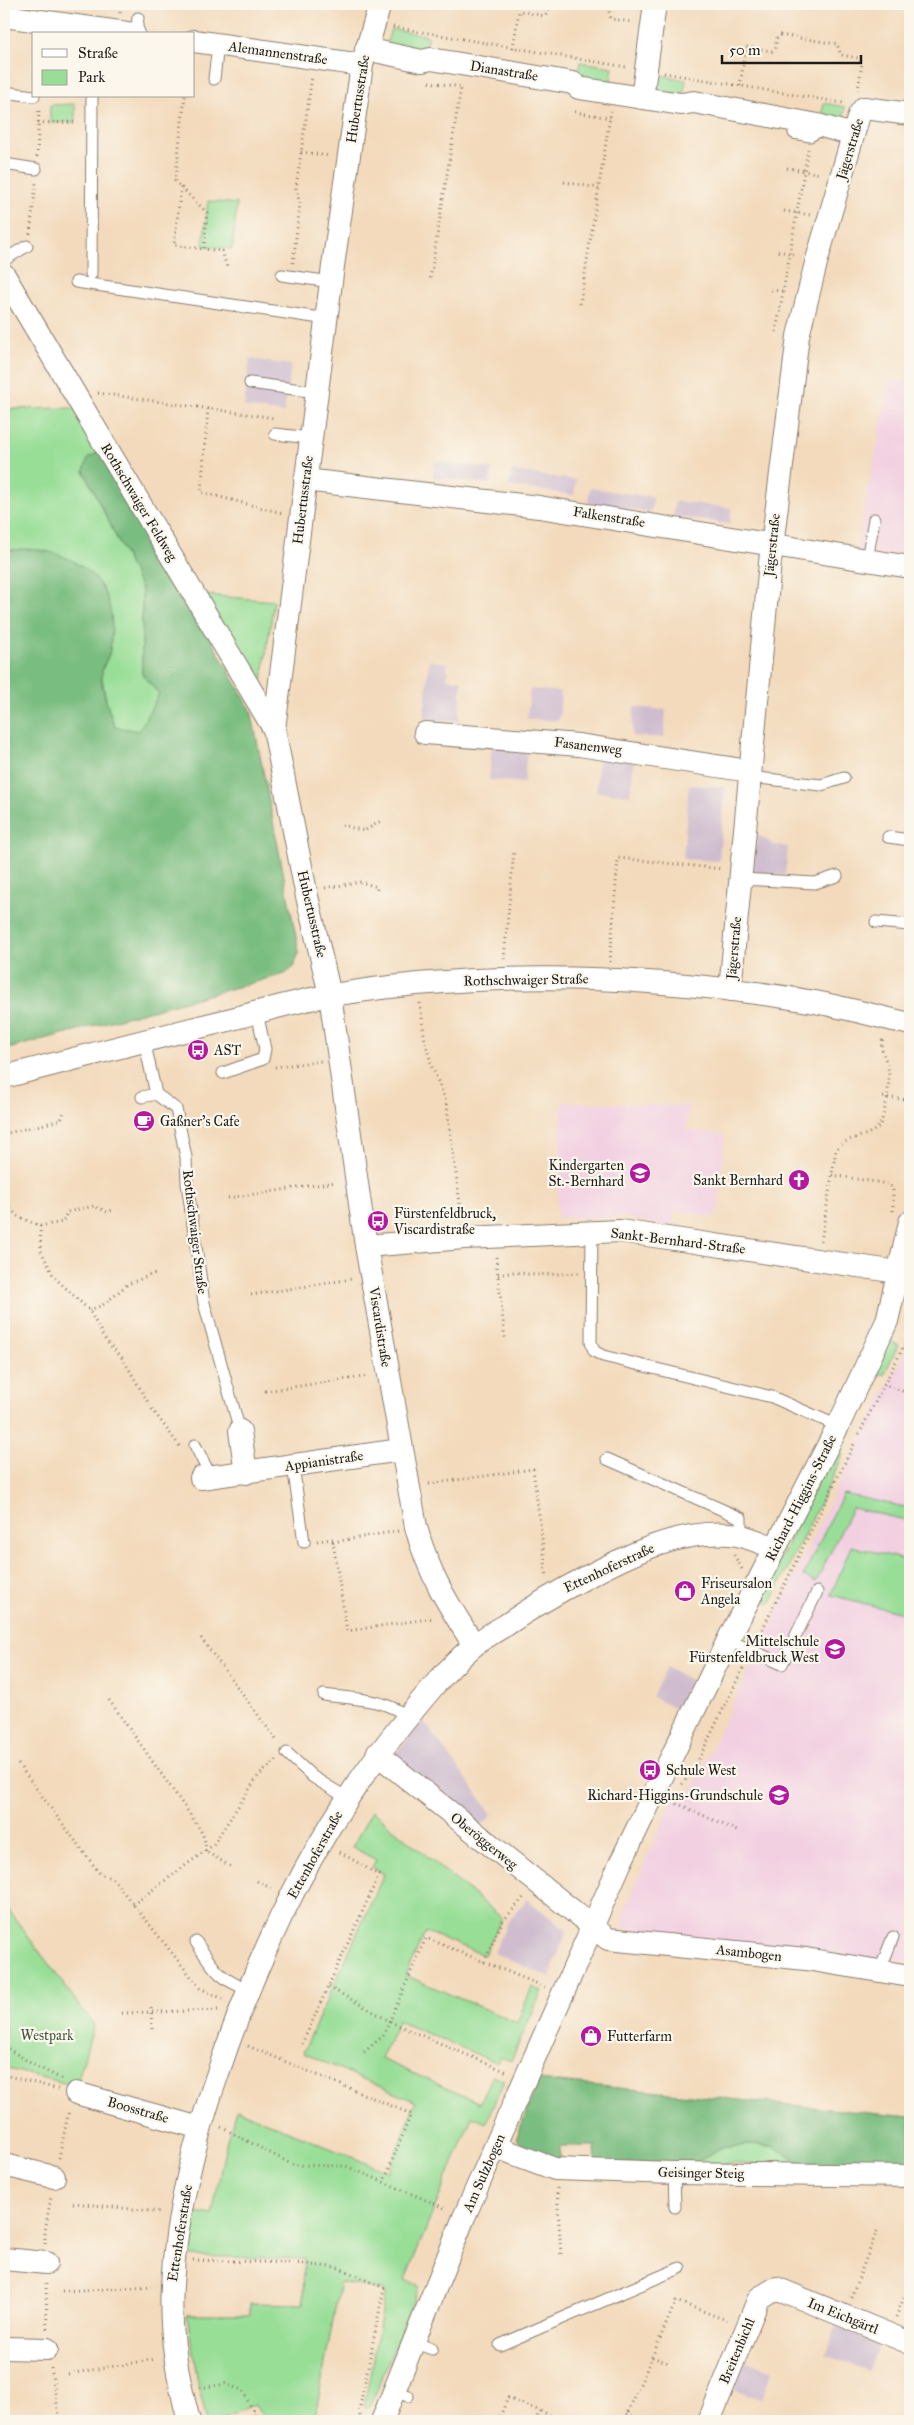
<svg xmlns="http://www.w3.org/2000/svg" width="914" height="2425" viewBox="0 0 914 2425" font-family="'IM FELL Great Primer',serif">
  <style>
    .built { fill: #f2cfe1 }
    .industrial { fill: #cfbdcf }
    .green { fill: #98de97; stroke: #5a7d5a }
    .forest { fill: #7abd80; stroke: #4b6c4e }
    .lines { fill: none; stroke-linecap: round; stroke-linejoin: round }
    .lane-casing { stroke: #887b6c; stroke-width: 13 }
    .street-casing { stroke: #887b6c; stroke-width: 24 }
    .path { stroke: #887b6c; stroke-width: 3; stroke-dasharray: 1 4; stroke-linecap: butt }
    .lane { stroke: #fff; stroke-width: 11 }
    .street { stroke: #fff; stroke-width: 22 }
    .labels { text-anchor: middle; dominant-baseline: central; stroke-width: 4.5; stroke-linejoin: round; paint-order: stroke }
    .street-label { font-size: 14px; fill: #1c1c1c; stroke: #fbf7ec }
    .poi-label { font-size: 14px; fill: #1c1c1c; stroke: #fbf7ec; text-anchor: start }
    .park-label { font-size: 14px; fill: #415641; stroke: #fbf7ec }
  </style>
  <rect width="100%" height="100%" fill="#fbf7ec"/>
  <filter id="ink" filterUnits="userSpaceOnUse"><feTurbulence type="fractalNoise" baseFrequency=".02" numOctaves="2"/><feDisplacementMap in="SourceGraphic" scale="10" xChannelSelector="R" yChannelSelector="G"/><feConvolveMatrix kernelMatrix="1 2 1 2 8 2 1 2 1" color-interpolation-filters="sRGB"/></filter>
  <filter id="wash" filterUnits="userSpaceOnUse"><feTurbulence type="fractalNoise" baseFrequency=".0096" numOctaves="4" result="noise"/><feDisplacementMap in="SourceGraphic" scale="20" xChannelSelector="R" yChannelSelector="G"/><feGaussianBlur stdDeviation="1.12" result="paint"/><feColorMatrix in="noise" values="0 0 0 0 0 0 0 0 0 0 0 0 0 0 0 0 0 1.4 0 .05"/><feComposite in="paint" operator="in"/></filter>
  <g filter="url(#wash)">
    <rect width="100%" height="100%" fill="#f3dabc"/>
    <path class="built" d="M890,379L910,383V562L856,554Z
      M562,1102L689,1106L686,1130L725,1135L717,1217L675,1211L672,1227L623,1217L557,1218Z
      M910,1342V1964L869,1957L627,1930L623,1925V1913L672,1802L688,1797L838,1485Z"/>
    <path class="industrial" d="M250,359L291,365L284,413L244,407Z
      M435,461L492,469L490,484L433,477Z
      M512,471L576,480L574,495L509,486Z
      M590,488L653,497L651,512L588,503Z
      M675,501L731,508L730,524L673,516Z
      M429,661L448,663L447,679L462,680L459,721L424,719Z
      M530,689L561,692L559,721L527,719Z
      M634,707L666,710L664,738L632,736Z
      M492,746L527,749L524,783L489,780Z
      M599,756L634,761L630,795L596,792Z
      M689,785L725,787L719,861L683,859Z
      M757,834L774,845L788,847L785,875L753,872Z
      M667,1667L690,1680L676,1709L652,1697Z
      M423,1720L492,1814L485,1823L476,1827L391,1759Z
      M527,1899L567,1931L549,1977L494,1953L506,1925Z
      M837,2326L880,2344L868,2371L825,2354Z
      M745,2360L772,2371L761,2399L734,2389Z"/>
    <path class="green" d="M391,29L428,36L424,54L386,45Z
      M580,62L613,67L610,86L577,81Z
      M655,74L686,80L683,95L652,93Z
      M824,103L845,107L843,122L821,121Z
      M75,104V122L50,123V105Z
      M208,201L237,204L232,249L203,246Z
      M78,408L103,450L84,471L142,590V674L159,694L139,731L115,727L107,705L101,672L110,652L14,549L4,552V409Z
      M205,595L274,601L262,681H257Z
      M888,1340L898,1345L884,1375L874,1370Z
      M834,1449L844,1454L770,1604L760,1599Z
      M843,1494L910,1508V1521L852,1508L816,1582L803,1576Z
      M851,1546L910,1561V1615L831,1595Z
      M372,1811L502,1918L484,1955L426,1932L405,1975L517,2023L532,1987L542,1991L511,2061L500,2057L497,2063L398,2021L381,2059L480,2103L493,2075L504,2080L486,2123L472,2117L405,2280L419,2286L370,2407L364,2406L386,2291L340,2282L315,2417L303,2415L301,2421H265L255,2404L218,2421H207L198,2384L187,2315H249L250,2303L303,2304L304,2259L190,2256L196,2212L212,2215L227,2139L237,2110L388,2172L416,2102L303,2053L384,1874L372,1867L376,1860L352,1847Z
      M4,1904L94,2025L76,2086L4,2068Z
      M749,2145L773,2146L802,2164H694L720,2148Z"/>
    <path class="forest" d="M103,450L251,710L299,952L294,967L285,974L4,1050V552C25,546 52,550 71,560C108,580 116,609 110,650C109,657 103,664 102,671C99,686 110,713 115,727L139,731L159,694L142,674V590L84,471L88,458Z
      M539,2080L910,2117V2168L802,2164L773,2146L749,2145L720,2148L694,2164L596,2163L595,2146H560L559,2159L528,2149L516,2139Z"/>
  </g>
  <g filter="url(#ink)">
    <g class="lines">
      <g class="lane-casing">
        <path id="lane" d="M136,34L138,18
          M214,79L218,45
          M4,92L34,96
          M794,133L810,136L825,128
          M4,164L36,169
          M4,260L27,246
          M91,274L92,96
          M282,275L331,282
          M76,282L327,319
          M250,383L316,392
          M275,434L310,438
          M867,560L874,519
          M750,777L821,785L844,778
          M888,837L910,840
          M740,879L815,883L837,876
          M876,922L910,925
          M144,1040L156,1094L176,1109L186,1157L187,1183L204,1303L240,1431
          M223,1073L263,1059L265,1049L257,1013
          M142,1097L156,1094
          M592,1231L591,1342L594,1351L603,1356L772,1397L838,1426
          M195,1445L206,1467L208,1478
          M607,1459L741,1518V1536
          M293,1466L304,1542
          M728,1640L782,1664L817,1592
          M324,1695C352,1699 384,1698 408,1717
          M287,1753L313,1777L347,1798
          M196,1942C214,1968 217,1978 249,1990
          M880,1970L893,1937
          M674,2173L675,2207
          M413,2342L432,2349
          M500,2345L680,2268
          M393,2391L408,2396"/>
      </g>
      <g class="street-casing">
        <path id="street" d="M380,4L362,65L333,266L274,729L306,892L330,995L366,1246L416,1527C428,1573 449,1606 474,1645
          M4,16L134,34
          M194,41L362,65
          M366,49L422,61L431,59L573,83L579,88L681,104L694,102L818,125L853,135
          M642,98L655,4
          M4,275L274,729
          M305,480L539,507L910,567
          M425,733L579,745L750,771
          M730,990L770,562L798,336L816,263L859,115L864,108L910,114
          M4,1077C77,1058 150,1039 224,1021C259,1012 295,1001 332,995C491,969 656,975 815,1002C847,1008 879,1017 910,1024
          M366,1246L464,1238L620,1231L898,1272
          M240,1431L246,1473
          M201,1478L401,1450
          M377,1754L608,1939L806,1959L910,1976
          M76,2093L200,2128
          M496,2147L555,2169L674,2173L910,2176
          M4,2165L54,2177
          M4,2259L46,2263
          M4,2348L47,2349
          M189,2421C177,2377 169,2331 172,2285C176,2210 196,2135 221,2064C263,1941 320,1824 403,1723C424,1697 445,1671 471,1648C481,1639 494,1632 506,1625C531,1608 556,1593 583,1579C626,1556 679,1529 730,1534C745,1535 761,1543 775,1548
          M382,2421L464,2217L620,1864L728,1640L838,1426L887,1321L910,1222
          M709,2421L759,2298L776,2288L910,2343"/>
      </g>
      <path class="path" d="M594,4V6L608,8L611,19L632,22
        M120,13L121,4
        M393,27L626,67
        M513,48L519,11L545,16L548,13L550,4
        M664,73L843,103
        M429,82L461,87L430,280
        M740,86L746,47L772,51L775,49L777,38L780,35L837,44L841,55L858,58L862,63L858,90
        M185,96L175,181L207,213L204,249L222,251L227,268
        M575,112L610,118
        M38,123L78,122
        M301,152L330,156
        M37,157L39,108
        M787,168L821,174
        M564,182L599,188
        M181,187L174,245L204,249
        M784,211L811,215
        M30,234L36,183
        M778,251L797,255
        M293,263L300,204L296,188L312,76
        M771,290L783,291
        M580,304L611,111
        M776,332L808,149
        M98,393L275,418
        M208,409L201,492L282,513
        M342,825L364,831L381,821
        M325,888L361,882L377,887V892
        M504,959L514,851
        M610,962L618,858L723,869
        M420,1003L425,1041L432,1067L446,1101L462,1218
        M275,1067L321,1061
        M883,1097L910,1100
        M4,1134L61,1120L64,1112
        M832,1175L888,1184L893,1188V1211
        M228,1198L336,1182
        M4,1201L17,1216L40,1226L41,1251L54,1277L89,1310L106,1341L123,1359L152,1409L181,1448
        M40,1226L63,1222L67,1212L94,1206L107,1212L113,1210
        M821,1241L836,1150C846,1135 868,1139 879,1126C885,1117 891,1079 888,1068C886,1057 879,1051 883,1038
        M496,1257L505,1338
        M498,1275L514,1272L534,1275L579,1273
        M251,1295L352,1279
        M89,1310L103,1305L128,1284L158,1272
        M883,1384L910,1394
        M265,1391L369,1376
        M859,1434L910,1334
        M429,1484L533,1469L547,1577
        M398,1531L333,1542L347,1631L434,1618
        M317,1541L333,1539V1542
        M734,1555L742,1569
        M201,1638L278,1742
        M758,1638L855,1442
        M109,1700L194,1820C201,1831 207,1839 205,1851L132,1905
        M18,1764L100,1874L113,1879L200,1988L225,2000
        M682,1784L693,1771L745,1664
        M672,1801L739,1832
        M230,1866L205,1851L213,1845L258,1776L277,1760
        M257,1881L274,1890
        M484,1962L502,1922L524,1897
        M329,1987L395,2024L507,2072
        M151,2008L152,2030
        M122,2013L220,2010
        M302,2044L379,1875L338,1851
        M4,2046L32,2064L62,2079
        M248,2046L411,2114L384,2181
        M364,2052L383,2036L426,1938L545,1987
        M4,2075L58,2089
        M221,2127L293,2165L346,2166L447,2209
        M59,2158L69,2110
        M557,2188L561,2255
        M73,2203L162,2212
        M45,2244V2231L51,2196
        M193,2260L295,2263L339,2268L384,2288L360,2406V2420
        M46,2283L47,2329
        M62,2291L152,2287
        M851,2297L877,2231
        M896,2317L910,2283
        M652,2357L676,2301L729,2321
        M51,2368L60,2421
        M68,2374L156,2359
        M200,2388L225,2384L242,2390L259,2421
        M627,2414L646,2421
        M498,2421L508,2398L565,2421
        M535,2421L540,2411
        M624,2421L652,2357L669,2363"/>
      <use href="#lane" class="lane"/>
      <use href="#street" class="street"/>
    </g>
  </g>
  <defs>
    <g id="bus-disc" transform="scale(1.125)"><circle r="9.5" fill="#b5179e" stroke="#fbf7ec"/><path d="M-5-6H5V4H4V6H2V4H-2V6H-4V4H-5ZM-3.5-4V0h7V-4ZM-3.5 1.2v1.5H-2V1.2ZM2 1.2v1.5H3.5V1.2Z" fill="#fff"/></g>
    <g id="cafe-disc" transform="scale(1.125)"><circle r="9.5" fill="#b5179e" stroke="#fbf7ec"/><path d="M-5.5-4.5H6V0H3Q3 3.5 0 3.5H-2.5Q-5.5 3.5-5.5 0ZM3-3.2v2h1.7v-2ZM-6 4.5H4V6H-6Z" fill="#fff"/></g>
    <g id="school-disc" transform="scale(1.125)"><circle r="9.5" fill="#b5179e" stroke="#fbf7ec"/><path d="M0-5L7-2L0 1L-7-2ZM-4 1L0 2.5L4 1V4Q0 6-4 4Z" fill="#fff"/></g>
    <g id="church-disc" transform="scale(1.125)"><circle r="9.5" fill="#b5179e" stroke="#fbf7ec"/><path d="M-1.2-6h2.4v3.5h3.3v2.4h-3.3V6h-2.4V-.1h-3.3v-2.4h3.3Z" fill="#fff"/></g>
    <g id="shop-disc" transform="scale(1.125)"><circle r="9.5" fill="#b5179e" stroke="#fbf7ec"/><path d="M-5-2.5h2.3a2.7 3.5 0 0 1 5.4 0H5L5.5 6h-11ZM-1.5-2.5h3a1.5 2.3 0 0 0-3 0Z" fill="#fff"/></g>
  </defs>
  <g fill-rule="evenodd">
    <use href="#bus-disc" x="198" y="1050"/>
    <use href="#cafe-disc" x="144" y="1121"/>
    <use href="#school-disc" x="640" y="1173"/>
    <use href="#church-disc" x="799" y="1180"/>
    <use href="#bus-disc" x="378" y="1221"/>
    <use href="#shop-disc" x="685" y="1591"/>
    <use href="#school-disc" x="835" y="1649"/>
    <use href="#bus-disc" x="650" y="1770"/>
    <use href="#school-disc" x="779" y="1795"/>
    <use href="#shop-disc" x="591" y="2036"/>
  </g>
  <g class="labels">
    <g class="street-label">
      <text transform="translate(278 53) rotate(8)">Alemannenstraße</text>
      <text transform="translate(504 71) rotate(9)">Dianastraße</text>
      <text transform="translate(358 99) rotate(-81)">Hubertusstraße</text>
      <text transform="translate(850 149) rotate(-73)">Jägerstraße</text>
      <text transform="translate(303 500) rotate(-83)">Hubertusstraße</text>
      <text transform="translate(139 502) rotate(59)">Rothschwaiger Feldweg</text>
      <text transform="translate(609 517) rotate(9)">Falkenstraße</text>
      <text transform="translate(772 545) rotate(-84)">Jägerstraße</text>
      <text transform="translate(588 746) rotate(7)">Fasanenweg</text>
      <text transform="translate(312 914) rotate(77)">Hubertusstraße</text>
      <text transform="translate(734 948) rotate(-85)">Jägerstraße</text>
      <text transform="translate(526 980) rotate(-1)">Rothschwaiger Straße</text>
      <text transform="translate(195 1232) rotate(83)">Rothschwaiger Straße</text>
      <text transform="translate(678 1241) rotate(7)">Sankt-Bernhard-Straße</text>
      <text transform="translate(380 1327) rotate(81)">Viscardistraße</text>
      <text transform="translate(324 1461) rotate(-8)">Appianistraße</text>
      <text transform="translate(801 1498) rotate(-63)">Richard-Higgins-Straße</text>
      <text transform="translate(609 1568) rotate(-25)">Ettenhoferstraße</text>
      <text transform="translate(484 1841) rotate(39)">Oberöggerweg</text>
      <text transform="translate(315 1855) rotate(-61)">Ettenhoferstraße</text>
      <text transform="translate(749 1953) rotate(6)">Asambogen</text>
      <text transform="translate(138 2110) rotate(16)">Boosstraße</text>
      <text transform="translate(484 2173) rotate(-66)">Am Sulzbogen</text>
      <text transform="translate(701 2173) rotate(1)">Geisinger Steig</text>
      <text transform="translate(180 2233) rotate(-81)">Ettenhoferstraße</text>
      <text transform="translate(843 2316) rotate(22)">Im Eichgärtl</text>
      <text transform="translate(737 2351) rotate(-67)">Breitenbichl</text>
    </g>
    <g class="poi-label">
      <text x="214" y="1050">AST</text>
      <text x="160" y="1121">Gaßner's Cafe</text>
      <text x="624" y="1165" text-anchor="end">Kindergarten<tspan x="624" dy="16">St.-Bernhard</tspan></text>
      <text x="783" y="1180" text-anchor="end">Sankt Bernhard</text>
      <text x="394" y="1213">Fürstenfeldbruck,<tspan x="394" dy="16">Viscardistraße</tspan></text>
      <text x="701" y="1583">Friseursalon<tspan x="701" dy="16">Angela</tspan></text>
      <text x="819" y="1641" text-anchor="end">Mittelschule<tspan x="819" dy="16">Fürstenfeldbruck West</tspan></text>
      <text x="666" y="1770">Schule West</text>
      <text x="763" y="1795" text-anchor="end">Richard-Higgins-Grundschule</text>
      <text x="607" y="2036">Futterfarm</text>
    </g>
    <g class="park-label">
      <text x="47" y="2035">Westpark</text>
    </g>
  </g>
  <rect width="914" height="2425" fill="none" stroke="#fbf7ec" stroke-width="20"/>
  <rect x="32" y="32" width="162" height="65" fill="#fbf7ec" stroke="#a29f99"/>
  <rect x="42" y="49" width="25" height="8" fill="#ffffff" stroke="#a29f99"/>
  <text x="78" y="58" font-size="15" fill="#1c1c1c">Straße</text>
  <rect x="42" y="70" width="25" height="15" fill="#98de97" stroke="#a29f99"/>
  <text x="78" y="82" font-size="15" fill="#1c1c1c">Park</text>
  <path d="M722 55v8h139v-8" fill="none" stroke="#1c1c1c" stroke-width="2.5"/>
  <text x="729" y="55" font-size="15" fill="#1c1c1c" stroke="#fbf7ec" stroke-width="4" paint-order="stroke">50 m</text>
</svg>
